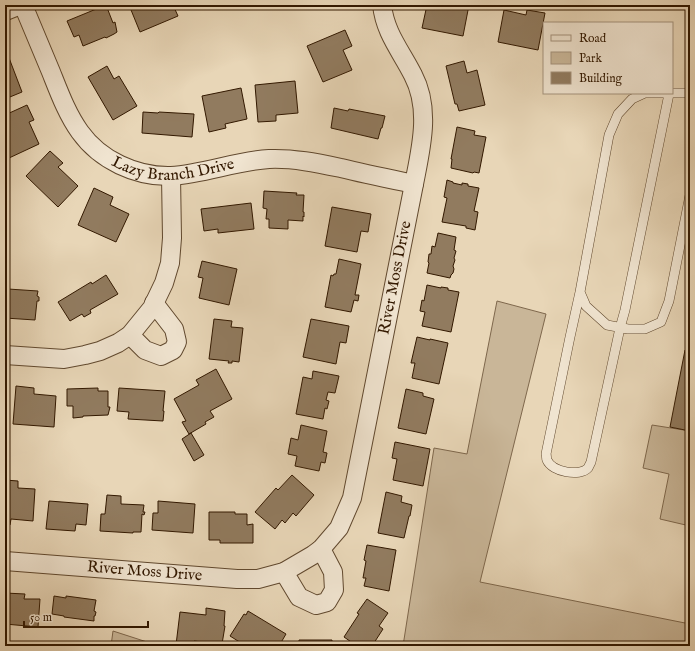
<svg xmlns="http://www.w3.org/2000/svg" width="695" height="651" viewBox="0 0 695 651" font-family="'IM FELL English',serif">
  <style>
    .green { fill: #c9b698; stroke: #7e674c }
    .building { fill: #917b5f; stroke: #321800 }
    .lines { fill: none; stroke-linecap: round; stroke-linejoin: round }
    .service-casing { stroke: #60482e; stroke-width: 10 }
    .minor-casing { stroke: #60482e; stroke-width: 20 }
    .tertiary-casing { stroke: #60482e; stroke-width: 24 }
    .service { stroke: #f0e4d0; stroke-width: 9 }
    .minor { stroke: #f0e4d0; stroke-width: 18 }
    .tertiary { stroke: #f0e4d0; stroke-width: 22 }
    .labels { text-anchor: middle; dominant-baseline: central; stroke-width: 3; stroke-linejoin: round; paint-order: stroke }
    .street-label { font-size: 16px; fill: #321800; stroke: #f0e4d0 }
  </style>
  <rect width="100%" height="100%" fill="#e8d6b7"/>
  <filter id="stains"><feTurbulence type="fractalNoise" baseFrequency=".005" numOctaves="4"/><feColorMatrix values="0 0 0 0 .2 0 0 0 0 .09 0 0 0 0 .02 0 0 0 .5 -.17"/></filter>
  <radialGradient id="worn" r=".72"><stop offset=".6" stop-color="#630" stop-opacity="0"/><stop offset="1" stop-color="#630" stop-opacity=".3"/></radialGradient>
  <path class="green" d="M497,301L546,314L480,582L690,624V646H403L434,448L467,454Z
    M652,425L690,431V526L660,519L669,474L643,468Z
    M113,631L147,642L149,646H111Z"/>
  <path class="building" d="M106,5L113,23L115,22L117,32L114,34L106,38L105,37L83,46L79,35L74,37L67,21Z
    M129,5H173L178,16L140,32Z
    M427,5H469L463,36L422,28Z
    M504,10L526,15L527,10L545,13L538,50L498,42Z
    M345,30L352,46L343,50L352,70L323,82L307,46Z
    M5,50H6L22,92L5,99Z
    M464,61L467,73L477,70L485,105L459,111L457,104H455L446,66Z
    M107,66L114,79L119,76L137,106L113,120L88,77Z
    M295,81L298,113L276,115V121L258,122L255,85Z
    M241,88L247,119L225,124L226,128L209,132L202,96Z
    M27,105L34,120L29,122L39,144L9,158L5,150V115Z
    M334,108L348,111L349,109L385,116L382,128H381L378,139L331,128Z
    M143,112L158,113L159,112L194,114L192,137L142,133Z
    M457,127L475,131L474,135L486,137L479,173L474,172L473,173L451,168L452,159H451Z
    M50,151L63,163L58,167L78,186L58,207L26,176Z
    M447,180L453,182V183L462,185V183L468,184V186L479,188L474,211L478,212L475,230L466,228V226L442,222L447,198L444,197Z
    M94,188L113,197L110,205L129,214L116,242L78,225Z
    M264,191L297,193L296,195H304L303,212H304V217L303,216V221L288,220V229L269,228V219H266L267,209L263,208Z
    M251,203L254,229L218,233V229L204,231L201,209Z
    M332,207L371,214L368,232L361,231L357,252L325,246Z
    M438,233L456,237L454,250L456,251L454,258L455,260L453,266L454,269L453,273L451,275L450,278L427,273L429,263L428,262L429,254H431L432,246L435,247Z
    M339,259L361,264L355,295H359L358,301L354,300L351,312L325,307L331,275L333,276L334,274H336Z
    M202,261L237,269L229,305L199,298L203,278L198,277Z
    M106,275L118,294L90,310L91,313L84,317L82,314L70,321L58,302L91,282L92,284Z
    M427,285L441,288V287L448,288V290L459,292L451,332L422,326L425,312L420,311L422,300L424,301Z
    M8,289L38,291L37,296L39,297V301H37L35,320L5,318V290H8Z
    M214,319L232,321L231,327L243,328L239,362L232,361V363H228L229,361L209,359Z
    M311,319L349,326L346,343L340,342L336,364L303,357Z
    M417,337L430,340V339L448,343L439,384L412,378L415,363H411Z
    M690,344V431L670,427L685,350L689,351Z
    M216,369L232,399L210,411L214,417L205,422L206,424L189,434L182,422L186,421L174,399L199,385L196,380Z
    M313,371L339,376L335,393L328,392L326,400L329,401L327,409L325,408L323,419L296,414L303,377L312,379Z
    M16,386L34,388V394L56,396L54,427L13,424Z
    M98,388V391H108V407H110L108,415L83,416V417L73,418V406H67V389Z
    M119,388L165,391L163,411H164L163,421L128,419L129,412L117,411Z
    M406,389L423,393V396L434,399L426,434L398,428Z
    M301,425L327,431L323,452L327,453L325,463L321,462L319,471L295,466L297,456L288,454L291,438L298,440Z
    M191,433L204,455L194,461L182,439Z
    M395,442L430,449L423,486L393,480L397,459L392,458Z
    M292,475L314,495L296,516L293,513L285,523L282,520L275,529L255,512L276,488L278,490Z
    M5,480L18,481V488L35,489L33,521L11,519L10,525L5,524Z
    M386,492L402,496L401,502L412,505L410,516H409L404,538L378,533Z
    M107,495L121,496V504L144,505L143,512H145L144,515L142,514L141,532H133V533L100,531L101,514H105Z
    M49,501L88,504L86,525L76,524L75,531L46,529Z
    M158,501L195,504L193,533L152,530L153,513H158Z
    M209,512H235V514H247V525L253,524V543H220V540H209Z
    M367,545L396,550L389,591L364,586L366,578H363L366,561L364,560Z
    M5,593L25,594L24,599H40L38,627L5,624Z
    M54,596L66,598V596L96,600L94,611L96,612L95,616H94V621L64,617V616L52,614Z
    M367,599L388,613L379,626L383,629L372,646H357L344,637L359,614L357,613Z
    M206,608L225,611L224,626H225L222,644L202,643V642L194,641L193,646L176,645L180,612L206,615Z
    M248,611L286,634L279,646H246L230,636L244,614L246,615Z
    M299,640H332V646H291V643H299Z"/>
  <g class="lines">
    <g class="service-casing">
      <path id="service" d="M690,93H645L632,99L618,114L609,135L580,292L586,306L607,325L628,329H645L661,322L669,301L690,195
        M580,292L570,337L546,454C547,456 546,458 547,460C552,472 580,477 588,468C589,466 590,464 591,462L620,328L625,310L669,94"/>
    </g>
    <g class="minor-casing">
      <g id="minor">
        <path id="s1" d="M23,5C32,27 42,50 51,72C59,92 67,114 80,132C100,160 136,177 171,176C204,174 236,161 269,159C293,158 317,163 341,168C365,174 390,179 414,184"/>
        <path d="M130,335L145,350L161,356L173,350L177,342L174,329L154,303"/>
        <path d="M5,355L64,359L85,355L100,351L118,343L130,335L152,308L164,283L170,263L172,238L171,176"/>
        <path id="s2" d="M5,561L237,579H258L284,572L313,555L321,549L339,528L352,498L414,184C421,148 431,109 413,75C401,51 385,33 382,5"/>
        <path d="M284,572L299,597L316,605L327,602L334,590L333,572L321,549"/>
      </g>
    </g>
    <g class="tertiary-casing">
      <path id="tertiary" d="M5,9L15,5"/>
    </g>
    <use href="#service" class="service"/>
    <use href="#minor" class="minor"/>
    <use href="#tertiary" class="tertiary"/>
  </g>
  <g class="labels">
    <g class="street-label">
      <text stroke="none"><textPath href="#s1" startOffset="246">Lazy Branch Drive</textPath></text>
      <text stroke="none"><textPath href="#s2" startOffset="609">River Moss Drive</textPath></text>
      <text stroke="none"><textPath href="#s2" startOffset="140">River Moss Drive</textPath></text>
    </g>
  </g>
  <rect width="695" height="651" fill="none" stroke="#e8d6b7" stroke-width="20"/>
  <rect x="6" y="6" width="683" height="639" fill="none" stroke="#321800" stroke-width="2"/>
  <rect x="10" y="10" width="675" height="631" fill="none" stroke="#321800"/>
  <rect x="543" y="22" width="130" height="72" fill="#f0e4d0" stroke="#a4927d"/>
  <rect x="551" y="35" width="20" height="6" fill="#f0e4d0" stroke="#a4927d"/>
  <text x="579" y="42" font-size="12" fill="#321800">Road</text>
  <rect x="551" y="52" width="20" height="12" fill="#c9b698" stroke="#a4927d"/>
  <text x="579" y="62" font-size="12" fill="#321800">Park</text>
  <rect x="551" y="72" width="20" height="12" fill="#917b5f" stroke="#a4927d"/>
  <text x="579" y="82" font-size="12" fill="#321800">Building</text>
  <path d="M24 621v6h124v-6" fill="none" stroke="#321800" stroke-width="2"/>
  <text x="30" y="621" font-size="12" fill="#321800" stroke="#f0e4d0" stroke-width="3" paint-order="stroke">50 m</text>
  <rect width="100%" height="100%" filter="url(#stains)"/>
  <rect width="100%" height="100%" fill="url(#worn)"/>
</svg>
